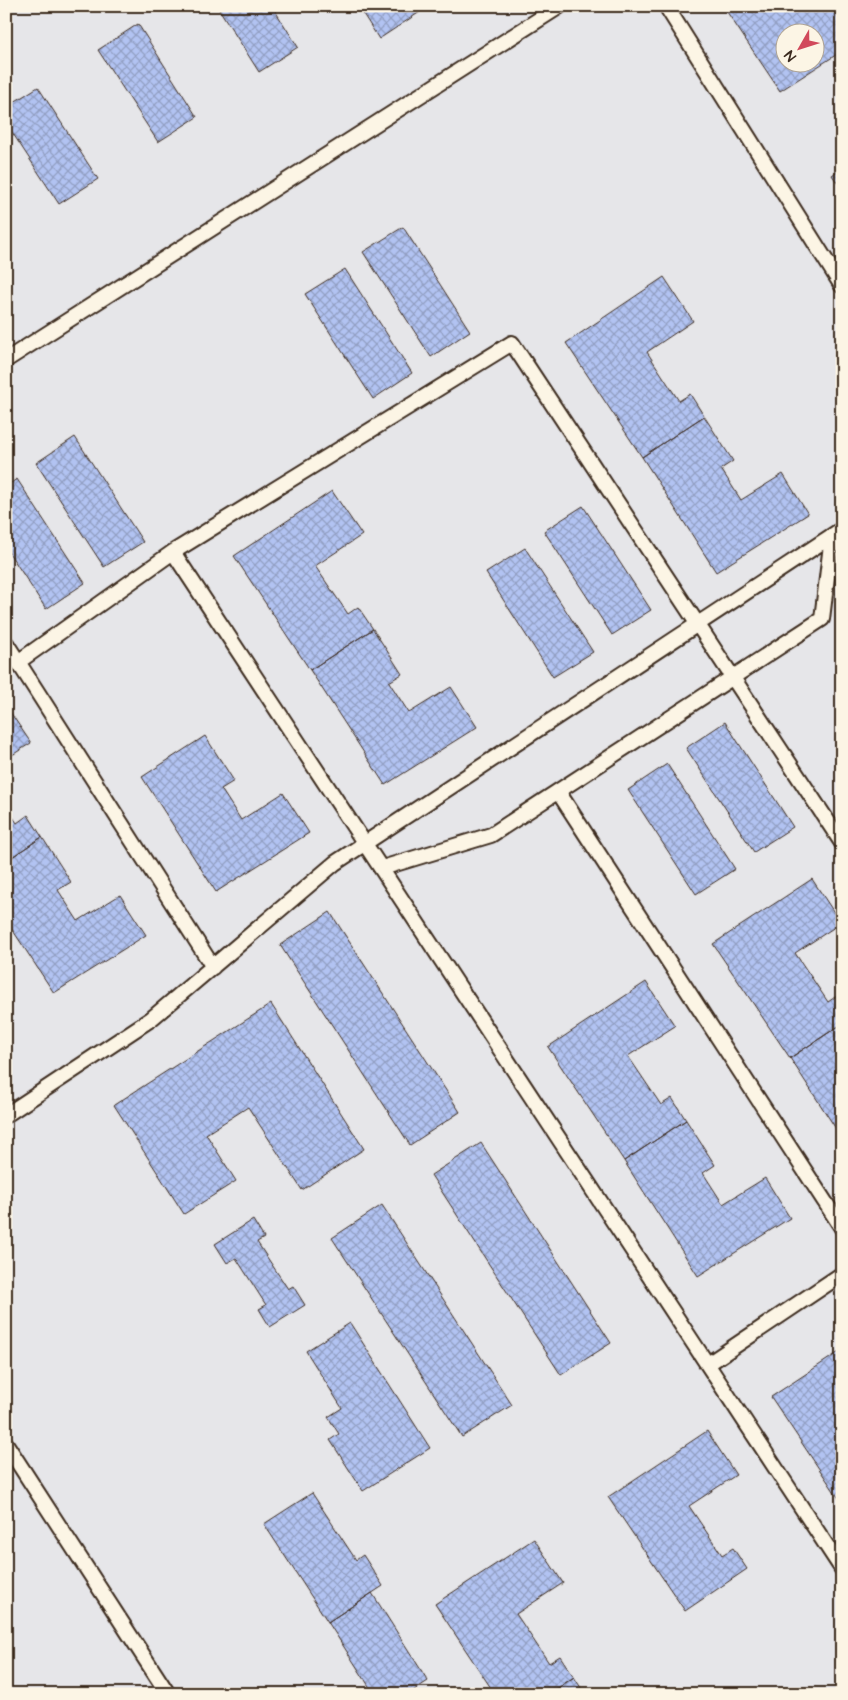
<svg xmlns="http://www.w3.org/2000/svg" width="848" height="1700" viewBox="0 0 848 1700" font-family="'Architects Daughter',sans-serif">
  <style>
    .building { fill: url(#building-cross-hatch); stroke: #3b2a1e; fill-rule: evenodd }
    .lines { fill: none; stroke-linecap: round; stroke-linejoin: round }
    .service-casing { stroke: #3b2a1e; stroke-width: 18 }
    .service { stroke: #fcf5e5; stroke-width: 14 }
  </style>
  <defs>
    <pattern id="building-cross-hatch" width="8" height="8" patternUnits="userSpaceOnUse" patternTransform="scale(1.25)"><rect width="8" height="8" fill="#b2c3f2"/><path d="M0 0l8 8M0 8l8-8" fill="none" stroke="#929fc3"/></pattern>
  </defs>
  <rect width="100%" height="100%" fill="#e6e6e9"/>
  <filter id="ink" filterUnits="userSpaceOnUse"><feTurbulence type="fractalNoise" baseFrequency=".02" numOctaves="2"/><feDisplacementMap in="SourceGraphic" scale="10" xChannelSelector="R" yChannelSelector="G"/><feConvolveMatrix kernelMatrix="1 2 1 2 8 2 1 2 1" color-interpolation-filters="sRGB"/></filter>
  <g filter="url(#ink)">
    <path class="building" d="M217,6H272L298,47L259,72Z
      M358,6H429L379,39Z
      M723,6H831L842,22V51L780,91ZM786,32H816V62H786Z
      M138,24L197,117L158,142L98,50Z
      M38,87L98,179L59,204L6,123V107Z
      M842,168V190L832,175Z
      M403,227L470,331L431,357L363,252Z
      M345,269L412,373L373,399L305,294Z
      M664,277L693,321L647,352L679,401L690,394L704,416L642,457L566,343Z
      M704,416L733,461L721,469L741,500L783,474L808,514L716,572L642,457Z
      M75,437L143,542L104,567L36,463Z
      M17,479L85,583L46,609L6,548V486Z
      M332,491L362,535L315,566L348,614L358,607L373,629L310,670L234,556Z
      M583,506L651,610L612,635L544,531Z
      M525,548L593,652L553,677L486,573Z
      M373,629L402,674L389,682L409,713L451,687L477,727L385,785L310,670Z
      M6,706L31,743L6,759Z
      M725,722L793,827L754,852L686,748Z
      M205,736L234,781L221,789L241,820L283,793L309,833L216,892L142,777Z
      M667,764L735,869L696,894L628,790Z
      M6,807L17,823L28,815L42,837L6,861Z
      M42,837L71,882L58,890L78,921L120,895L146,935L54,993L6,920V861Z
      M812,879L841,923L795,953L828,1002L838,995L842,1001V1024L790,1058L713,944Z
      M330,912L460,1112L410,1145L280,945Z
      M646,982L675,1026L628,1056L661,1105L672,1098L686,1120L624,1161L548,1047Z
      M271,1004L364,1149L302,1190L248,1107L206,1134L236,1181L184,1214L114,1105Z
      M842,1024V1138L790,1058Z
      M686,1120L715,1165L703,1173L723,1204L765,1178L790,1218L698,1276L624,1161Z
      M481,1143L611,1343L561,1375L431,1175Z
      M382,1205L512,1405L462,1437L332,1238Z
      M253,1220L264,1238L257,1242L288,1289L293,1286L305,1305L270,1327L259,1309L266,1305L236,1258L227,1263L215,1244Z
      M350,1323L430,1448L363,1491L330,1440L339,1434L328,1417L342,1408L306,1351Z
      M842,1350V1503L771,1397Z
      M707,1431L736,1475L689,1506L722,1555L733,1548L747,1569L685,1611L608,1497Z
      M312,1493L356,1560L363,1555L383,1586L328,1622L264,1524Z
      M534,1539L563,1583L516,1614L549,1663L560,1656L574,1677L549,1694H495L435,1604Z
      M372,1593L428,1681L408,1694H374L328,1622Z
      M574,1677L585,1694H549Z"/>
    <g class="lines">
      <g class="service-casing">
        <path id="service" d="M666,6L842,286
          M6,360L560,6
          M173,552L842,1569
          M6,643L213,967
          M18,662L173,552L512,343L842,843
          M559,793L842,1228
          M382,868L491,835L822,619L832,536
          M6,1115L151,1019L335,863L842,529
          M708,1364L842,1274
          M6,1444L168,1694"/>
      </g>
      <use href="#service" class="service"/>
    </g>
  </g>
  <rect width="848" height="1700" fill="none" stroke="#fcf5e5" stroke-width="25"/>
  <rect x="12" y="12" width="823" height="1675" fill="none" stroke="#3b2a1e" stroke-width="2" filter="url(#ink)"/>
  <g transform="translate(800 48) rotate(231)"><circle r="24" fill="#fcf5e5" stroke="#afa495"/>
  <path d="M0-4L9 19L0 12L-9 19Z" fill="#d1495b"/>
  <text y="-8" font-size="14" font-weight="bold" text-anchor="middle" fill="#3b2a1e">N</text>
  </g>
</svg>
